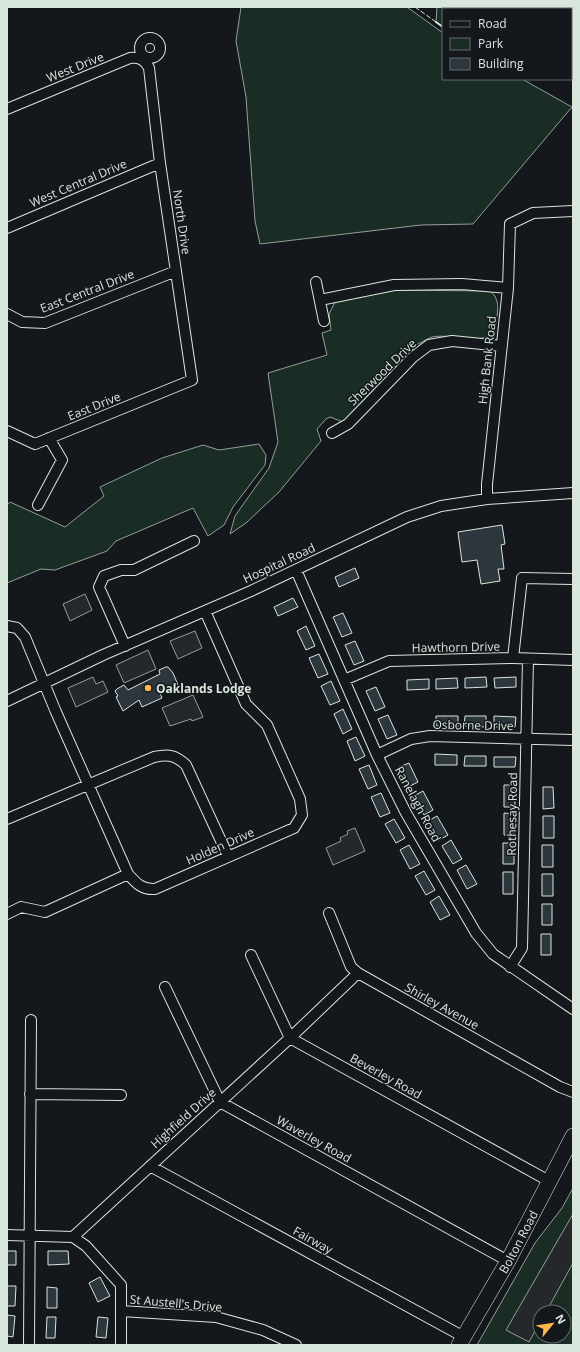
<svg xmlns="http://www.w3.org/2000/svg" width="580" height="1352" viewBox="0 0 580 1352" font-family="'Open Sans',sans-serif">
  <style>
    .green { fill: #1a2d24; stroke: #939e99; fill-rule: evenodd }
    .parking { fill: #24282b; stroke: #939e99 }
    .building { fill: #2c363c; stroke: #d8e6dc }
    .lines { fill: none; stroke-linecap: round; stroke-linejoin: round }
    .minor-casing { stroke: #d8e6dc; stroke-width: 12 }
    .primary-casing { stroke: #d8e6dc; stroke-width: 16 }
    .minor { stroke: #14181c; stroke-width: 10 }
    .primary { stroke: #14181c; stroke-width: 15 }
    .fence { stroke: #d8e6dc; stroke-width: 1; stroke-dasharray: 5 2; stroke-linecap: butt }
    .wall { stroke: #d8e6dc; stroke-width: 2 }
    .poi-dot { fill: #ffb74d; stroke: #14181c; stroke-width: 1.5 }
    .labels { text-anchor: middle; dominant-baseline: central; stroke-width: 3; stroke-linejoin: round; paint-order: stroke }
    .street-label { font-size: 12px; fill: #d8e6dc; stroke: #14181c }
    .poi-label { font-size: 12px; font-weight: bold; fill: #d8e6dc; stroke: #14181c; text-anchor: start }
  </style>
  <rect width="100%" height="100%" fill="#14181c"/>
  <path class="green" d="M241,7H407L443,33V79H522L572,107L473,224L421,225L260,244L255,221L246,97L236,41Z
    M437,7H573V65H571V9H443V27L436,22Z
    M393,290L490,291C503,300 496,319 494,333C476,346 453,333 432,337C428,338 423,342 418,344L343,422L330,417L326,419L317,429L321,441L279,492L246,523L230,534L235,516L269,468L278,442L268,373L327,355L322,333L331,330L329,314L335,302Z
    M259,444L266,455L265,465L233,507L224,525L208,536L193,508L116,541L107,551L55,570L41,569L7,583V505L10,502L65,527L104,496L100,487L162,458L203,445L219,450Z
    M573,1188V1345H477L535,1243L562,1208ZM540,1312H564V1336H540Z"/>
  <path class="parking" d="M85,594L92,610L70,621L63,604Z
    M195,631L202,648L178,659L170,641Z
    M148,650L156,669L124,683L116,665Z
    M93,677L96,684L103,681L108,692L76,707L68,688Z
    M193,695L203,717L192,721L191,719L170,726L162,708Z
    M355,828L365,851L333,865L326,848L341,841L340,838L348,834L347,831Z
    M573,1214V1263L546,1312H540V1322L529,1342L506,1330Z"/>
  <path class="building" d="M491,7H508L521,9H491Z
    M502,525L505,544L501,545L504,569H498L500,581L481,584L477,560L462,562L458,532Z
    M355,568L359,578L339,587L335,577Z
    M293,598L298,607L278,616L274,607Z
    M343,613L352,633L342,637L333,617Z
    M306,626L315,646L306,650L297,631Z
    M355,641L364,661L354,665L345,645Z
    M319,654L328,674L318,678L309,658Z
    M166,667H168L173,673L178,685L170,689L168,686L159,691L162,698L142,707L139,700L123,711L116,697L118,696L115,691L117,689L124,685L128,690L160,674L159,670Z
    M486,677L487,687L465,688V678Z
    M516,677V687L495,688L494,678Z
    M457,678L458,688L436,689V679Z
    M429,679V689L407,690V680Z
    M331,681L340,701L330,705L321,686Z
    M376,687L385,707L375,711L366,691Z
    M343,709L352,729L343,734L334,714Z
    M388,715L397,735L387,739L378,719Z
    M436,716H458V727L436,726Z
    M465,716H486V727L464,726Z
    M494,716L516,717L515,727H494Z
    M356,737L365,756L355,761L347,741Z
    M435,754L457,755V765H435Z
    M465,756H486V766H464Z
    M494,757H516L515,767H494Z
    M409,763L418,782L408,787L399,767Z
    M369,765L377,785L368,789L359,769Z
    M504,785H515V807H504Z
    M543,787H553L554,808L543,809Z
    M423,791L433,810L424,815L414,796Z
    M381,793L390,813L380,817L371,797Z
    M504,813L514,814V835H504Z
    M437,816L448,835L439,840L428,821Z
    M543,816H554V838H543Z
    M394,819L405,838L396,843L385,824Z
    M451,840L462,859L453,864L442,846Z
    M503,843H514V864H503Z
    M409,845L420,864L410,869L400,850Z
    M542,845H553V867H542Z
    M466,865L477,884L467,889L457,870Z
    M424,871L435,890L426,895L415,876Z
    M503,872H513V894H503Z
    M542,874H553V896H542Z
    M439,896L450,915L440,920L430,902Z
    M542,904H552V925H542Z
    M541,934H551V955H541Z
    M7,1251H16V1265H7Z
    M48,1251H68L69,1264L48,1265Z
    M100,1277L110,1296L98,1302L89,1283Z
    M7,1286H16L15,1306H7Z
    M47,1287L57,1288V1308H47Z
    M7,1315L15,1316L13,1337L7,1336Z
    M47,1317H56L55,1338H46Z
    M98,1317L108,1318L106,1338L96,1337Z"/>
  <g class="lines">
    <g class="minor-casing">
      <path id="minor" d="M140 48a10 10 0 1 1 20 0a10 10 0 1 1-20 0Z
        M7,109L130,58C140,57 145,60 149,68L160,163L192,380L35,444L7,431
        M7,228L160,163
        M316,282L324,321
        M320,300L394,285L462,284L508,288
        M7,314L22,322L45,323L176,271
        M332,433L348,424L413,357L429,345L452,341L502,346
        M487,499V484L508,288L510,224L533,213L573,211
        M38,505L62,460L49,438
        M296,570L377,755L406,813L476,933L493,954L573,1009
        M7,626L17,628L25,637L56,712L128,874C136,883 142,890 155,889L294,828L302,815L300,799L267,725L246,704L205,611
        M125,646L99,587L104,576L121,570H134L194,541
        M513,658L522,578L573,579
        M344,680L389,661L513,658L573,660
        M7,701L103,655L251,591L407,517L441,506L487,499L573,493
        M377,755L411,739L430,736L573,740
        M7,819L154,757C169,754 175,755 186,765L228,856
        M329,913L351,967L358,973L560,1087L573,1092
        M7,914L21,907L45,912L128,874
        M251,955L290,1038L549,1181
        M510,967L522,948L528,659
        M165,987L220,1102L508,1261
        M30,1094L121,1095
        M150,1166L464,1337
        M7,1235L73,1237L290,1038L358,973
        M73,1237L86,1246L121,1285V1345
        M121,1311L216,1317L263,1330L296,1345
        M29,1345L31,1020"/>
    </g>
    <g class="primary-casing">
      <g id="primary">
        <path id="s1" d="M459,1345L508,1261L573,1136"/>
      </g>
    </g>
    <use href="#minor" class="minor"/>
    <use href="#primary" class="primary"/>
    <path class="fence" d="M415,7L436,22"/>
    <path class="wall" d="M436,22L443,27"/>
  </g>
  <circle class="poi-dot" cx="148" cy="688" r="4"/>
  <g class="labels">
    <g class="street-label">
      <text transform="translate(75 67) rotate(-22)">West Drive</text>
      <text transform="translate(78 183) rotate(-23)">West Central Drive</text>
      <text transform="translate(182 222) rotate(82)">North Drive</text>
      <text transform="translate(87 291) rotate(-21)">East Central Drive</text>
      <text transform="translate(487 360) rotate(-84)">High Bank Road</text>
      <text transform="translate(382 372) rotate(-44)">Sherwood Drive</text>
      <text transform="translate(94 406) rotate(-22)">East Drive</text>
      <text transform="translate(279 563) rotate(-25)">Hospital Road</text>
      <text transform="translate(456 647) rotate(-1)">Hawthorn Drive</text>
      <text transform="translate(473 725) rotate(1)">Osborne Drive</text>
      <text transform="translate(418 804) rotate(62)">Ranelagh Road</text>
      <text transform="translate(512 814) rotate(-89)">Rothesay Road</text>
      <text transform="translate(220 846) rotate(-24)">Holden Drive</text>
      <text transform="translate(442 1006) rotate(29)">Shirley Avenue</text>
      <text transform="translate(386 1076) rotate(29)">Beverley Road</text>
      <text transform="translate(183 1118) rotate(-42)">Highfield Drive</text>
      <text transform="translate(314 1139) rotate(29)">Waverley Road</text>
      <text transform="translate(313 1240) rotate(29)">Fairway</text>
      <text stroke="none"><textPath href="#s1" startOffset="119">Bolton Road</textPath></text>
      <text transform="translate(176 1303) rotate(5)">St Austell's Drive</text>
    </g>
    <g class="poi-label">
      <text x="156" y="688">Oaklands Lodge</text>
    </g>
  </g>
  <rect width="580" height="1352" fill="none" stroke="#d8e6dc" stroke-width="16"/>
  <rect x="442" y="8" width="130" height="72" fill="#14181c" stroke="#626a69"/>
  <rect x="450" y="21" width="20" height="6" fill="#14181c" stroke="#626a69"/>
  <text x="478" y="28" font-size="12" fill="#d8e6dc">Road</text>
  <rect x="450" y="38" width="20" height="12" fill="#1a2d24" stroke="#626a69"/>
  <text x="478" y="48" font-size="12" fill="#d8e6dc">Park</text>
  <rect x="450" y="58" width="20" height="12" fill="#2c363c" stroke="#626a69"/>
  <text x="478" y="68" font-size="12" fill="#d8e6dc">Building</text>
  <g transform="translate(552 1324) rotate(60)"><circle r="19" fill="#14181c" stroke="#626a69"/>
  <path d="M0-3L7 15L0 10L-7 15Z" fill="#ffb74d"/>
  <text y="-6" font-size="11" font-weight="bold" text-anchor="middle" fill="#d8e6dc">N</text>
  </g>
</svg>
